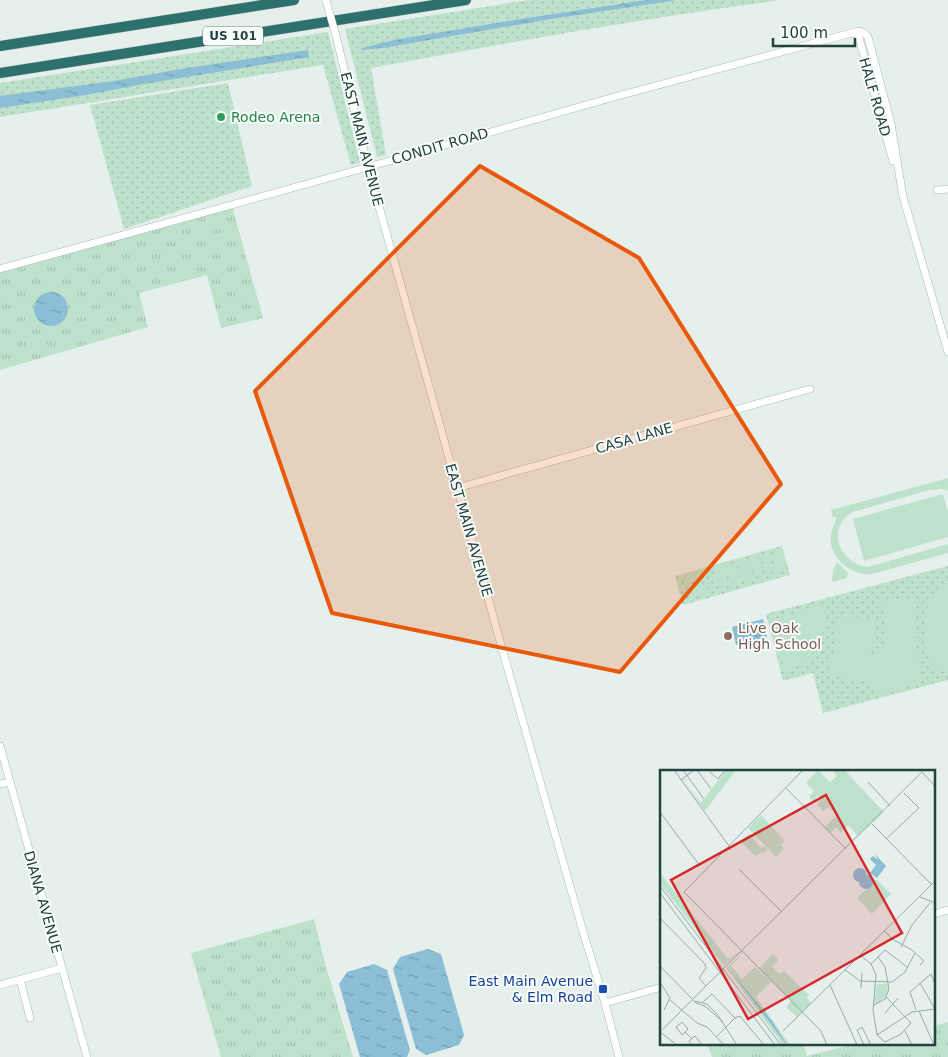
<svg xmlns="http://www.w3.org/2000/svg" width="948" height="1057" viewBox="0 0 948 1057" font-family="'DejaVu Sans',sans-serif">
  <style>
    .grass { fill: url(#grass-tufts) }
    .park { fill: url(#park-dots) }
    .pitch { fill: #bee1cc }
    .water { fill: url(#water-ripples) }
    .lines { fill: none; stroke-linecap: round; stroke-linejoin: round }
    .minor-casing { stroke: #a7b8b5; stroke-width: 8 }
    .highway-casing { stroke: #c1cac9; stroke-width: 11 }
    .minor { stroke: #fff; stroke-width: 7 }
    .highway { stroke: #2d706d; stroke-width: 10 }
    .minor-bridge-casing { stroke: #a7b8b5; stroke-width: 8; stroke-linecap: butt }
    .minor-bridge { stroke: #fff; stroke-width: 7 }
    .marked { fill: #e8590c; fill-opacity: 0.2; stroke: #e8590c; stroke-width: 4; stroke-linejoin: round }
    .leisure-dot { fill: #2e9e5b; stroke: #f7fbf9; stroke-width: 2 }
    .education-dot { fill: #8d6e63; stroke: #f7fbf9; stroke-width: 2 }
    .transit-dot { fill: #1a4fb4; stroke: #f7fbf9; stroke-width: 2 }
    .labels { text-anchor: middle; dominant-baseline: central; stroke-width: 4; stroke-linejoin: round; paint-order: stroke }
    .shield { fill: #f7fbf9; stroke: #637a77; stroke-width: 1 }
    .shield-label { font-size: 12px; font-weight: bold; fill: #23433f }
    .street-label { font-size: 14px; fill: #23433f; stroke: #f7fbf9 }
    .leisure-label { font-size: 14px; fill: #27864d; stroke: #f7fbf9; text-anchor: start }
    .education-label { font-size: 14px; fill: #785e54; stroke: #f7fbf9; text-anchor: start }
    .transit-label { font-size: 14px; fill: #164399; stroke: #f7fbf9; text-anchor: end }
    .inset-road { fill: none; stroke: #97aaa7; stroke-width: 1 }
    .view { fill: #d62828; fill-opacity: 0.15; stroke: #d62828; stroke-width: 2.5 }
    .inset-edge { fill: none; stroke: #23433f; stroke-width: 2.5 }
  </style>
  <defs>
    <pattern id="grass-tufts" width="24" height="20" patternUnits="userSpaceOnUse" patternTransform="scale(1.25)"><rect width="24" height="20" fill="#bee1cc"/><path d="M3 7l-1-3M5 7V3M7 7l1-3M15 17l-1-3M17 17v-4M19 17l1-3" fill="none" stroke="#a3c2b0"/></pattern>
    <pattern id="park-dots" width="8" height="8" patternUnits="userSpaceOnUse" patternTransform="scale(1.25)"><rect width="8" height="8" fill="#bee1cc"/><path d="M2 2h.1M6 6h.1" fill="none" stroke="#a3c2b0" stroke-width="1.8" stroke-linecap="round"/></pattern>
    <pattern id="water-ripples" width="26" height="14" patternUnits="userSpaceOnUse" patternTransform="scale(1.25)"><rect width="26" height="14" fill="#8cbfd6"/><path d="M2 4q2-2 4 0t4 0M15 11q2-2 4 0t4 0" fill="none" stroke="#729daf"/></pattern>
  </defs>
  <rect width="100%" height="100%" fill="#e5efec"/>
  <path class="grass" d="M232,206L263,318L221,328L207,275L139,293L148,327L0,370V270Z
    M314,919L326,967L353,1057H221L191,953Z
    M934,1018L937,1025L948,1022V1057H712L707,1043H803L807,1056L858,1043H934Z"/>
  <path class="park" d="M529,0H780C643,18 507,43 371,68L386,155L377,157L345,29Z
    M328,32L360,163L351,165L323,65L0,117V83Z
    M228,83L252,186L124,229L90,105Z
    M782,546L790,575L683,605L675,576Z
    M948,566V680L823,713L813,673L783,681L766,614Z"/>
  <path class="pitch" d="M948,478V491L943,489L929,490L853,512C825,527 839,564 868,567L948,544V553L876,573C872,574 868,575 864,574C849,572 833,559 831,543C830,534 834,525 837,517H833L831,510Z
    M943,494L948,513V537L864,561L853,519Z
    M783,549L787,569L777,571L773,552Z
    M770,554L774,572L766,574L761,556Z
    M758,556L763,575L754,577L749,559Z
    M746,560L751,578L742,581L737,562Z
    M837,562L848,573L847,578L832,582L833,570Z
    M735,563L740,582L731,584L726,566Z
    M723,566L729,585L720,588L714,568Z
    M704,570L706,578L686,583L684,574Z
    M948,580V670L936,673V670L931,668C924,634 916,604 948,580Z
    M706,583L709,592L690,598L687,588Z
    M913,597L918,642L916,643L922,680L920,684L874,695L869,678L868,681L830,676L838,616L875,621L871,659L883,644L887,641L882,601Z
    M822,604C823,608 825,612 825,616C826,634 815,655 800,665C795,667 790,669 785,671L772,623L775,619Z"/>
  <path class="water" d="M646,0H677L551,19L383,48L361,50L362,48L394,40L521,19Z
    M308,50L309,57L144,84L80,96L0,108V96L114,81L180,69Z
    M34 309a17 17 0 1 1 34 0a17 17 0 1 1-34 0Z
    M763,619L767,637L736,645L732,627Z
    M428,949L441,954L464,1035L459,1045L426,1055L416,1049L393,969L400,957Z
    M374,964L387,970L410,1050L407,1057H360L339,984L347,972Z"/>
  <g class="lines">
    <g class="minor-casing">
      <path id="minor" d="M852,33L857,34L859,38L893,161
        M336,36L368,167L505,659L584,935L605,1003L619,1057
        M937,190L948,189
        M902,193L948,352
        M0,269L368,167L614,97L859,31L864,33L868,37L891,124L903,197
        M457,488L810,389
        M0,746L87,1057
        M0,784L10,782
        M934,914L948,910
        M20,979L30,1018
        M0,985L62,968
        M605,1003L662,987"/>
    </g>
    <g class="highway-casing">
      <path id="highway" d="M0,46L294,0
        M0,73L466,0"/>
    </g>
    <use href="#minor" class="minor"/>
    <use href="#highway" class="highway"/>
    <g class="minor-bridge-casing">
      <path id="minor-bridge" d="M326,0L336,36"/>
    </g>
    <use href="#minor-bridge" class="minor-bridge"/>
  </g>
  <path class="marked" d="M480,166L639,258L781,484L620,672L332,613L255,391Z"/>
  <circle class="leisure-dot" cx="221" cy="117" r="5"/>
  <circle class="education-dot" cx="728" cy="636" r="5"/>
  <rect class="transit-dot" x="598" y="984" width="10" height="10" rx="2.5"/>
  <g class="labels">
    <rect class="shield" x="203" y="26.5" width="60" height="19" rx="4"/>
    <g class="shield-label">
      <text x="233" y="36">US 101</text>
    </g>
    <g class="street-label">
      <text transform="translate(875 97) rotate(74)">HALF ROAD</text>
      <text transform="translate(362 139) rotate(76)">EAST MAIN AVENUE</text>
      <text transform="translate(440 146) rotate(-16)">CONDIT ROAD</text>
      <text transform="translate(634 438) rotate(-16)">CASA LANE</text>
      <text transform="translate(469 530) rotate(74)">EAST MAIN AVENUE</text>
      <text transform="translate(43 902) rotate(74)">DIANA AVENUE</text>
    </g>
    <g class="leisure-label">
      <text x="231" y="117">Rodeo Arena</text>
    </g>
    <g class="education-label">
      <text x="738" y="628">Live Oak<tspan x="738" dy="16">High School</tspan></text>
    </g>
    <g class="transit-label">
      <text x="593" y="981">East Main Avenue<tspan x="593" dy="16">&amp; Elm Road</tspan></text>
    </g>
  </g>
  <g transform="translate(660 770)">
    <rect width="275" height="275" fill="#e5efec"/>
    <path d="M158,0L170,12L177,6L172,0H184L224,42L198,66L188,55L181,63L176,57L171,63L165,57L177,45L169,37L163,41L157,34L162,29L158,26L153,31L149,27L154,21L146,13ZM216,109L231,124L212,144L197,128ZM113,184L118,190L112,196L119,204L124,201L149,225L147,228L151,233L137,247L126,237L131,231L99,198Z" fill="#bee1cc"/>
    <path d="M66,0H76L45,41L23,10L27,8L24,11L41,33ZM101,45L125,71L121,75L124,79L116,87L88,58ZM0,103L68,189L80,181L64,196L0,113ZM83,183L71,196L82,209L95,197L111,212L96,227L130,275H123L66,198ZM217,214H228L227,224L220,232L214,233Z" fill="#bee1cc"/>
    <path d="M92 57a8 8 0 1 1 16 0a8 8 0 1 1-16 0ZM113,59L120,73L110,76L108,71L113,68L104,71L101,67ZM89,64L102,79L103,76L108,80L95,86L80,71Z" fill="#bee1cc"/>
    <path d="M215,84L226,96L217,108L210,103L216,95L210,89L213,86L218,90ZM193 105a7 7 0 1 1 14 0a7 7 0 1 1-14 0ZM199 112a7 7 0 1 1 14 0a7 7 0 1 1-14 0ZM70,200L112,251L126,273H125Z" fill="#8cbfd6"/>
    <path class="inset-road" d="M14,0L69,76M23,0L44,29M37,0L51,19M260,0L275,16M50,2L58,9L65,0M21,10L34,0M208,12L230,36M126,18L186,79M0,42L40,96M212,54L271,114M226,69L259,38L244,23M79,99L122,142M0,116L121,275M24,122L161,261L167,275M24,122L143,0M0,123L115,275M260,127L275,133M0,148L45,194L46,198L39,208L46,216L261,3M224,161L234,170L252,180L264,191L260,195M241,177L252,155L270,133M200,185L211,194L216,205L213,240L217,265L225,272L241,264L251,253L226,227M211,194L225,180L247,197M0,196L36,233L45,236L63,252M185,200L200,211L232,212L245,202L255,183M0,212L10,228L4,240M260,213L275,239M170,215L197,275M201,218L202,203M10,230L37,253L47,257L64,275M35,231L47,234L57,244L77,275M43,232L52,224L75,248M214,235L225,229L229,219L225,197L218,187M256,240L250,222L271,204L275,214M259,241L274,275M225,243L238,228M75,248L80,246L104,275M123,261L275,111M245,261L252,275M0,262L17,275M0,262L46,216M25,262L28,259L22,252L16,257L22,265L25,262L32,269M217,265L252,242L275,239M56,267L75,248M32,275L29,271L35,266L42,275M204,275L197,260L202,257L211,275"/>
    <path class="view" d="M166,25L242,163L88,249L11,110Z"/>
    <rect width="275" height="275" class="inset-edge"/>
  </g>
  <path d="M773 38v8h82v-8" fill="none" stroke="#23433f" stroke-width="2.5"/>
  <text x="780" y="38" font-size="15" fill="#23433f" stroke="#f7fbf9" stroke-width="4" paint-order="stroke">100 m</text>
</svg>
